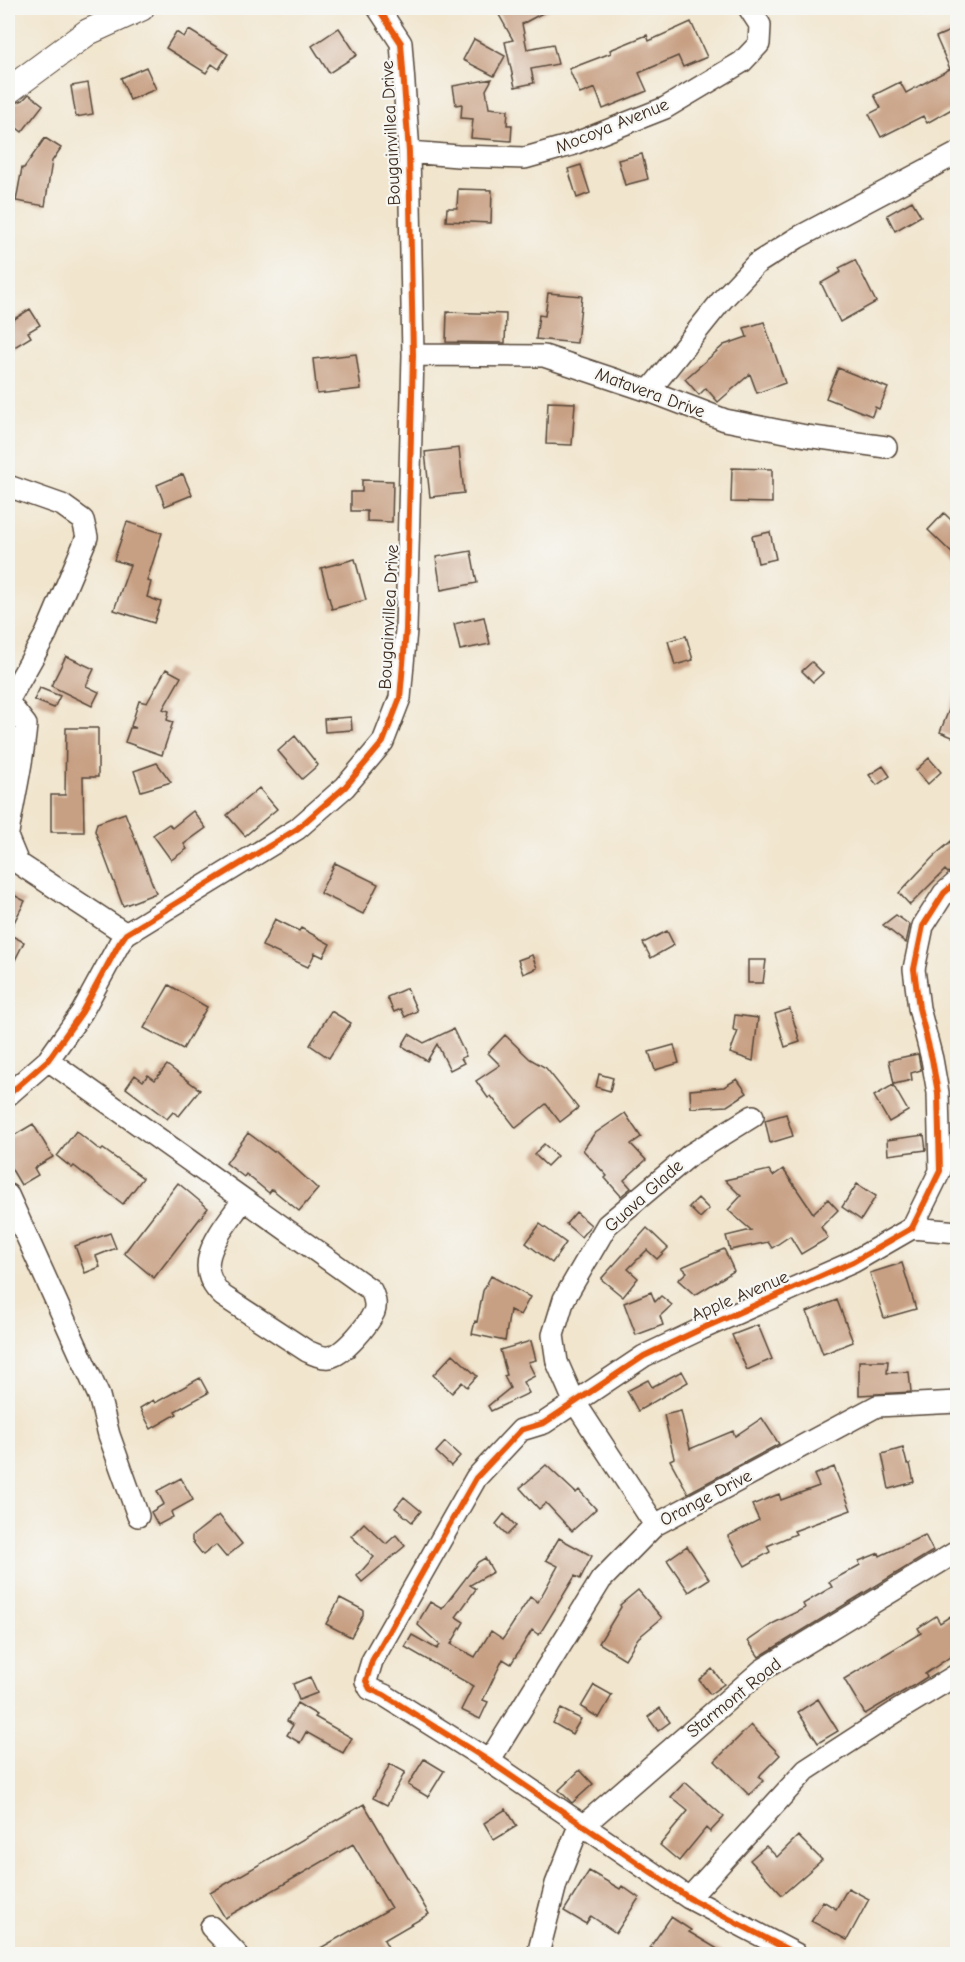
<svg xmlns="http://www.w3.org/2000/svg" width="965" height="1962" viewBox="0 0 965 1962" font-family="'Comic Neue',sans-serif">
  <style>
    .building { fill: #c79f82 }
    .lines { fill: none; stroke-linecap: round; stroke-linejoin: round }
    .minor-casing { stroke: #564638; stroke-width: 24 }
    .tertiary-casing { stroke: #564638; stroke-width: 28 }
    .minor { stroke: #fff; stroke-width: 21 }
    .tertiary { stroke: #fff; stroke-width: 26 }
    .cycleway-casing { stroke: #f6f6f2; stroke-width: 10 }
    .cycleway { stroke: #e8590c; stroke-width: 6 }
    .labels { text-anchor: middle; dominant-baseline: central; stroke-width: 4.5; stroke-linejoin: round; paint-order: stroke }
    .street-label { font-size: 18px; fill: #3b2a1e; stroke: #f6f6f2 }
  </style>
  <rect width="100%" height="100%" fill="#f6f6f2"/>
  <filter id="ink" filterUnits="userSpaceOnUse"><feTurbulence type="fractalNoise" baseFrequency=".0167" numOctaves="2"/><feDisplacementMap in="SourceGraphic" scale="12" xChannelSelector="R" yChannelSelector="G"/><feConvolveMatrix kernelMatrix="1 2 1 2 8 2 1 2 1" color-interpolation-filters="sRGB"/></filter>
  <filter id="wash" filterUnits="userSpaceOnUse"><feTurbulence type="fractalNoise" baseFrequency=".008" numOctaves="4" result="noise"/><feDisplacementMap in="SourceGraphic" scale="24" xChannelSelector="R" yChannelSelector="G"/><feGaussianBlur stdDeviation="1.35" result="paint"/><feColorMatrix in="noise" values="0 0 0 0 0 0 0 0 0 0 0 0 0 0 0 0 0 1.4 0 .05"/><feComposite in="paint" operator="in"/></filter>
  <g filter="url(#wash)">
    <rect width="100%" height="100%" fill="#f1e5cd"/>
    <g id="blocks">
      <path class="building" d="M507,8H552L522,24L527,49L553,44L558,64L531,69L534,83L515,87L505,42L513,40L498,13Z
        M691,22L707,57L683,67L678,56L639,73L647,91L603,109L595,88L580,94L569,69L611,53L610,50L647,35L649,41Z
        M339,28L357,55L329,73L312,46Z
        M957,28V106L927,123L923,116L881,137L869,114L881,108L874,95L900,82L906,93L950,69L936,37Z
        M189,30L228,54L219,69L212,64L206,73L166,48L176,32L184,37Z
        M474,39L505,56L494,76L463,60Z
        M146,67L156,89L130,100L121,78Z
        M492,79L486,90L489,108L508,110L507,125H512L511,141L471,138L473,119L461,118L462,104L456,105L453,86Z
        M88,83L93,114L76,117L71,86Z
        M29,94L43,105L22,132L8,121V106L23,100Z
        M45,138L61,148L52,161L45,206L16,201L22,168H24Z
        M642,154L648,179L625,185L618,160Z
        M581,165L590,193L577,198L568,169Z
        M458,189L492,190L491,223L446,221L447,208H457Z
        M912,201L921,216L895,231L887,215Z
        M855,260L876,302L840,322L821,283L841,272L839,268Z
        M548,293L582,296L577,343L536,339L539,315L545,316Z
        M30,309L40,325L28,332L31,337L8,351V323Z
        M447,312L506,314L505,343L446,342Z
        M764,322L785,383L757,393L750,374L718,402L706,388L699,395L685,379L724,345L747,337L744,328Z
        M356,354L361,389L317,394L313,359Z
        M838,368L888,388L879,409L875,407L872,416L826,398Z
        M548,402L575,403L572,445L546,444Z
        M459,448L464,493L430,497L425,452Z
        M732,468L772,469V503L731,502Z
        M183,474L192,495L165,506L157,485Z
        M362,480L393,481L392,522L367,521V511H351V492H362Z
        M944,513L951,520L957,513V558L928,530Z
        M127,522L162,533L147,581L151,582L147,597L161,602L154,623L114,610L130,565L114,560Z
        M770,532L776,559L758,563L752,536Z
        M471,551L477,583L441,590L436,557Z
        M355,559L366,600L332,609L321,568Z
        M484,617L490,644L460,650L454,624Z
        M686,636L693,660L675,665L668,641Z
        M66,656L94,669L86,686L99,692L92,706L51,686Z
        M812,662L823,673L813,682L802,671Z
        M166,669L181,677L163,709L169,711L167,720L173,722L162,755L125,742L130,728H136L131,726L139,701L147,703Z
        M40,688L60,696L54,708L34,700Z
        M957,690V739L940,732Z
        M351,717L352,730L325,732L324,719Z
        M66,728H98V777H83L84,832H51V795H65Z
        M295,736L318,765L302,779L278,751Z
        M929,758L941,772L928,784L916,770Z
        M157,763L171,782L141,791L134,771Z
        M883,766L890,776L877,785L869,775Z
        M259,788L277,809L245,836L227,815Z
        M193,811L206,828L184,844L187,849L171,860L153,835L169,824L172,828Z
        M125,813L156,893L123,906L95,831L97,823Z
        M957,836V867L948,873L945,870L910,905L899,893L933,857Z
        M335,863L378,884L363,914L320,893Z
        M8,892L25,901L8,934L24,942L8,974Z
        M896,915L910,925L906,943L883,925Z
        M275,919L299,931L301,928L330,944L323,957L315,953L308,967L262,946Z
        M667,931L674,945L651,958L643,943Z
        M532,955L537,968L523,974L518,960Z
        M748,960H766L763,983H748Z
        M169,985L207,1007L183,1049L144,1028Z
        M407,988L417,1011L405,1017L401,1009L394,1012L387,997Z
        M790,1009L800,1042L785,1047L775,1014Z
        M331,1011L351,1023L329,1058L310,1045Z
        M735,1015L758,1018L753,1061L730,1053L738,1031L733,1030Z
        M453,1029L466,1056L461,1058L464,1063L450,1070L437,1044L427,1061L402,1046L409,1034L424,1043Z
        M505,1035L530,1059L546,1068L578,1108L560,1122L546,1104L516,1128L491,1096L488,1098L476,1081L500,1065L488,1053Z
        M674,1045L679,1063L655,1070L649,1052Z
        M918,1054L921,1070L911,1073L912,1080L894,1084L889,1060Z
        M167,1065L200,1090L179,1116L173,1112L167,1119L126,1088L135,1075L143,1081L148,1075L155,1080Z
        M599,1074L613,1078L610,1091L596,1087Z
        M737,1079L747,1093L727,1106L691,1108L690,1090L724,1087Z
        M893,1085L908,1111L889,1122L874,1096Z
        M625,1113L641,1137L631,1144L646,1160L624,1180L631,1188L621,1196L605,1178L607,1176L583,1150L594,1134Z
        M786,1114L793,1136L770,1143L765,1120Z
        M33,1124L53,1157L34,1168L38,1175L21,1185L8,1163V1139Z
        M76,1131L101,1151L103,1149L143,1178L123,1204L74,1166L72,1168L57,1156Z
        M248,1133L274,1152L276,1151L318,1189L299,1211L272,1189L269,1193L246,1174L244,1177L226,1163Z
        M924,1135L926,1150L888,1155L887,1140Z
        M544,1144L557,1156L547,1166L534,1154Z
        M783,1169L813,1213L828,1199L838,1210L821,1227L828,1238L801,1254L790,1236L772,1248L768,1242L730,1250L726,1236L751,1230L728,1210L741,1196L725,1180L769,1170L773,1176Z
        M178,1183L208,1208L154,1278L124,1253Z
        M857,1184L876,1196L861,1220L842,1207Z
        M698,1198L709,1209L700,1218L689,1207Z
        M576,1212L591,1225L581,1237L566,1224Z
        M540,1224L566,1243L552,1263L526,1243Z
        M647,1228L668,1248L657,1259L647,1250L628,1269L638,1278L623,1297L601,1279Z
        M110,1233L116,1248L96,1256L100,1267L85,1273L75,1246Z
        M724,1249L734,1271L695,1295L678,1280L687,1272L682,1267Z
        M902,1263L916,1309L884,1318L870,1273Z
        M491,1276L530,1297L520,1315L510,1310L505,1341L472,1334L475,1321L477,1322L483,1291Z
        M651,1292L655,1302L661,1296L672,1305L660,1316L663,1325L636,1335L624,1303Z
        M837,1300L853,1342L823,1354L807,1312Z
        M758,1325L772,1359L747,1370L732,1335Z
        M531,1341L536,1360L528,1362L535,1376L523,1382L529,1393L491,1411L488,1406L510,1388L504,1376L507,1375L500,1350Z
        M453,1354L477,1376L467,1387L462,1382L452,1393L433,1375Z
        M859,1361H888L887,1373L909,1372L911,1392L859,1395Z
        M682,1371L688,1382L638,1411L627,1391L648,1380L652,1387Z
        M200,1378L208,1393L175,1411L177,1414L151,1429L140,1408L153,1400L155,1403Z
        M681,1411L690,1449L733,1431L735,1436L762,1418L779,1444L688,1493L670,1460L674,1458L664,1415Z
        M445,1442L460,1456L451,1466L436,1452Z
        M903,1448L907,1464H910L914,1482L889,1489L882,1454Z
        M546,1465L576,1493L579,1490L596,1509L572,1531L546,1503L539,1509L520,1488Z
        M834,1467L851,1510L794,1531L796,1534L767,1546L770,1552L745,1566L728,1536L759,1520L752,1505L779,1494L781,1500L819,1486L814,1475Z
        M181,1478L193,1500L171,1512L173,1517L158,1525L151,1512L164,1504L157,1491Z
        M404,1497L421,1511L412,1522L395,1508Z
        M504,1514L516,1526L507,1535L496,1524Z
        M219,1515L242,1544L226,1557L216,1545L203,1555L192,1541V1536Z
        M364,1523L386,1544L396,1535L405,1546L362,1582L357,1576L374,1557L351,1536Z
        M925,1535L933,1551L759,1657L748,1641L774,1623L805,1608L803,1604L832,1587L829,1582L860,1565L859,1561L879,1553L880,1556Z
        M559,1538L592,1556L580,1579L575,1576L539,1635L532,1630L511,1664L503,1659L483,1700L488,1702L480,1719L461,1710L473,1686L405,1647L412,1635L437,1649L440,1645L418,1625L421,1617L430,1602L442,1609L478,1562L485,1558L493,1572L470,1585L476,1589L456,1617L464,1622L451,1644L475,1657L491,1631L503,1639L530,1597L538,1602L558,1566L546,1560Z
        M687,1546L709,1579L689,1592L667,1560Z
        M638,1590L662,1618L638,1638L625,1659L599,1643L621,1607L620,1605Z
        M340,1598L363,1610V1615L351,1637L326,1624Z
        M957,1612V1652L925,1674L927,1677L916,1684L865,1714L844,1679L921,1633L918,1628L936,1616L940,1623Z
        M712,1669L724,1684L710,1694L699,1680Z
        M310,1677L317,1693L299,1700L293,1684Z
        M594,1685L612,1695L599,1718L581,1707Z
        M818,1699L838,1731L818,1743L798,1712Z
        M297,1703L317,1715L315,1717L352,1738L343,1753L306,1732L300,1743L287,1735L293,1725L287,1721Z
        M660,1708L670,1722L658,1731L648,1717Z
        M561,1709L581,1719L572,1734L553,1723Z
        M751,1725L780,1755L761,1774L759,1777L763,1781L749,1795L715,1761Z
        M424,1759L444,1771L428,1797L408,1785Z
        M390,1764L405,1772L387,1805L373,1798Z
        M580,1770L593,1784L572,1803L559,1790Z
        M685,1782L724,1817L710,1832L706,1828L679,1861L660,1845L688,1811L671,1797Z
        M364,1804L429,1914L384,1940L392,1954H310L391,1908L353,1844L225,1918L210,1893Z
        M506,1809L517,1826L494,1840L484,1823Z
        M798,1836L822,1860L782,1895L750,1860L766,1846L777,1857Z
        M589,1871L620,1889L622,1886L639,1898L616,1933L591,1916L586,1924L564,1911Z
        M848,1888L869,1899L847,1940L811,1921L823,1901L836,1909Z
        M671,1917L691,1930L689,1932L726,1954H661L650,1947Z"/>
    </g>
  </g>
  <g filter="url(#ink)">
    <use href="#blocks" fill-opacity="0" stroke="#564638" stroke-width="1.5"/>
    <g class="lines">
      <g class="minor-casing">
        <path id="minor" d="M409,152L458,156L525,158L571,145L665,108L742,62L759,44L760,25L749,8
          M413,355L544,356L649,391L725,420L806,436L886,447
          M649,391L722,300L756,264L797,238L958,153
          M8,486L62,505L83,520L87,537L46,634L8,701
          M8,702L26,725C23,762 14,797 8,833
          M8,839L18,863L126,934
          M48,1060L371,1290C374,1297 377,1304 374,1312C368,1325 344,1355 329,1357C321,1358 314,1354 307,1351L223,1296C188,1264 223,1230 243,1200
          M8,1095L48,1060L82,1012L119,944L126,934L297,829L345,787L383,742L400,698L406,630L413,355L409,152L401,43L378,8
          M8,1195L99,1396L109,1435L138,1516
          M912,1228L958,1232
          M655,1525L574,1401L557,1362L553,1335L564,1299L607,1225L690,1155L753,1116
          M489,1761L601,1580L655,1525L877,1406L958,1402
          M689,1898L806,1770L897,1711L958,1674
          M211,1927L237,1954
          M538,1954L556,1884L577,1831L762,1670L958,1551
          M796,1954L689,1898L489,1761L384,1695L370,1689L366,1681L372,1661L476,1478L521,1430L544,1423L644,1356L701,1329L853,1262L912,1228L940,1171L938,1093L932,1059L919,1008L914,969L923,926L944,893L958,881"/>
      </g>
      <g class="tertiary-casing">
        <path id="tertiary" d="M8,91L88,32L141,8"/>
      </g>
      <use href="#minor" class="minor"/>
      <use href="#tertiary" class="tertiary"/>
      <g class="cycleway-casing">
        <path id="cycleway" d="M8,1095L48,1060L82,1012L119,944L126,934L297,829L345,787L383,742L400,698L406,630L413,355L409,152L401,43L378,8
          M796,1954L689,1898L489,1761L384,1695L370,1689L366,1681L372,1661L476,1478L521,1430L544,1423L644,1356L701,1329L853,1262L912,1228L940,1171L938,1093L932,1059L919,1008L914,969L923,926L944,893L958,881"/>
      </g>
      <use href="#cycleway" class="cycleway"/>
    </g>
  </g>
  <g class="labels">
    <g class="street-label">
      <text transform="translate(612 126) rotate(-22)">Mocoya Avenue</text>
      <text transform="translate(391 133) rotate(-93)">Bougainvillea Drive</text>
      <text transform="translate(650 393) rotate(20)">Matavera Drive</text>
      <text transform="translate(389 617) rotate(-87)">Bougainvillea Drive</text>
      <text transform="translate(644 1196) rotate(-42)">Guava Glade</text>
      <text transform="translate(740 1296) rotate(-23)">Apple Avenue</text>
      <text transform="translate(706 1498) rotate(-28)">Orange Drive</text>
      <text transform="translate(734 1698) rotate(-39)">Starmont Road</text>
    </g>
  </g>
  <rect width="965" height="1962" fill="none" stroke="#f6f6f2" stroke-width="30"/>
</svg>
